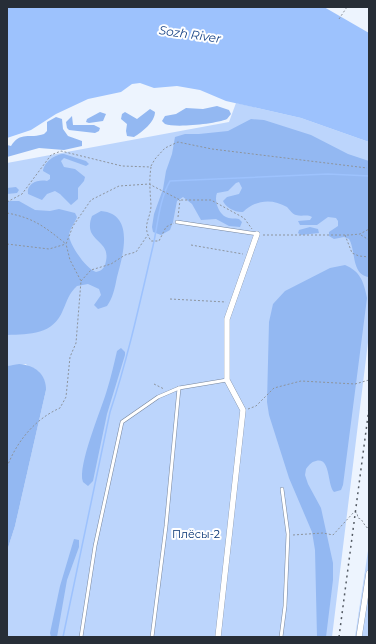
<svg xmlns="http://www.w3.org/2000/svg" width="376" height="644" font-family="Montserrat,sans-serif">
<rect width="100%" height="100%" fill="#edf4fe"/>
<!-- green -->
<g fill="#bcd5fc">
<polygon points="236,103 301,118 369,142 369,334 332,637 7,637 7,551 15,526 46,390 26,364 7,366 7,163 229,122"/>
<polygon points="369,544 369,637 355,637"/>
</g>
<!-- forest -->
<g fill="#93b8f2">
<path d="M217,106l12,4 2,4 -4,5c-11,5 -52,9 -62,5l-3,-3 3,-5 11,-2 10,-6 17,1z"/>
<path d="M150,109l5,3c0,10 -13,20 -21,25l-7,-1 -1,-5 1,-7 -6,-5 1,-5 3,-2 12,7z"/>
<polygon points="100,112 106,114 103,121 89,123 86,122 87,119"/>
<polygon points="72,116 73,125 94,125 100,128 99,131 95,133 69,130 67,128 66,122"/>
<path d="M56,117l6,2 1,10 5,7 14,5v5l-18,4 -25,-2 -32,9v-12l4,1c9,-15 19,-7 33,-12l3,-3v-9z"/>
<path d="M251,119l13,1 47,15 37,19 21,7v116c-18,-2 -13,-27 -20,-38l-5,-2 -10,2 -5,-3v-4l9,-6v-5l-2,-3 -8,-1 -11,8h-17l-2,-4 12,-1 2,-3c-5,-3 -10,0 -16,-2 -4,-1 -6,-5 -9,-8 -15,-9 -32,-7 -44,5 -7,1 -18,-5 -20,-11l4,-4 12,-3 3,-6 -3,-6 -3,1 -8,8 -11,2c-3,7 1,20 9,24 3,2 9,1 13,2l3,3 -2,5 -11,-1 -13,-7 -15,1 -9,-16 -9,-7 -6,4 -4,21 -3,8 -9,5 -8,-3 -1,-5 2,-13 9,-25 3,-18 6,-17 3,-17 10,-3h14l29,-3z"/>
<path d="M64,154l22,7 3,3 -3,2 -22,-8 -3,3 3,6 11,2 10,8 -1,4 -6,7v11l-7,6 -11,-11 -5,-3 -8,3 -5,6 -14,-6c-2,-11 11,-15 19,-13l3,-2v-4l-7,-4c1,-9 12,-17 21,-17z"/>
<polygon points="16,187 19,190 17,193 7,194 7,188"/>
<path d="M7,201h12l16,9 15,1 9,-2 16,4 2,4c-2,6 -7,11 -8,18 0,9 17,34 27,37 5,-1 7,-3 9,-7 6,-20 -7,-20 -14,-33 -2,-5 -1,-11 1,-16l9,-5c34,3 22,44 16,66 -2,10 -4,21 -10,29l-9,3 -4,-4 7,-10 -2,-6 -11,-5 -11,2c-8,7 -10,15 -14,24 -10,25 -33,24 -56,25z"/>
<polygon points="310,227 318,229 319,233 301,235 298,233 299,230"/>
<path d="M345,265c15,6 19,17 22,33l-24,187 -2,5 -7,2c-7,-7 -3,-35 -18,-31 -5,1 -7,4 -10,8l-1,6 3,9 13,24 12,55v17l-7,57h-9l-2,-87 -3,-18 -23,-54 -20,-63 -2,-13 2,-80 4,-18 12,-13 45,-23z"/>
<path d="M121,348l4,4v3l-18,59 -14,67 -5,5 -5,-4c-6,-16 19,-74 24,-92 4,-13 7,-26 10,-39z"/>
<path d="M19,364c16,1 27,10 27,26l-31,136 -8,25v-185z"/>
<polygon points="74,539 79,540 79,547 67,580 57,637 51,637 50,633 60,586"/>
</g>
<!-- water -->
<polygon fill="#9dc2fd" points="7,7 324,7 369,33 369,142 301,118 226,101 200,90 177,86 154,88 140,83 132,84 121,92 88,99 56,114 31,130 7,138"/>
<g fill="none" stroke-linecap="round" stroke-linejoin="round">
<!-- stream -->
<path stroke="#9dc2fd" stroke-width="1.5" d="M63,637l47,-225c18,-54 30,-110 43,-166 5,-22 6,-46 17,-65l158,-7 41,2"/>
<defs>
<g id="service">
<polyline points="177,222 257,234"/>
<polyline points="81,637 95,546 122,422 158,397 179,388 227,380"/>
<polyline points="152,637 166,526 179,388"/>
<polyline points="281,637 285,606 288,534 282,489"/>
</g>
<g id="minor">
<polyline points="218,637 243,410 227,380 227,319 257,234"/>
<polyline points="359,637 369,573"/>
</g>
</defs>
<!-- service casing -->
<use href="#service" stroke="#77869d" stroke-width="4"/>
<!-- minor casing -->
<use href="#minor" stroke="#77869d" stroke-width="6"/>
<!-- path -->
<g stroke="#8d949d" stroke-width="1" stroke-dasharray="2 2" stroke-linecap="butt">
<polyline points="339,19 347,7"/>
<polyline points="151,166 155,159 165,148 178,142 212,149 367,168"/>
<path d="M7,202l15,-8 29,-39 10,-4 61,15 29,1c-2,13 -1,24 0,38 0,14 -10,20 0,36h8l7,-14 8,-4"/>
<path d="M7,213c27,5 38,14 59,31"/>
<polyline points="178,217 180,200"/>
<polyline points="263,235 350,235 360,234 369,229"/>
<polyline points="345,235 352,253 359,256 369,257"/>
<polyline points="361,235 369,240"/>
<polyline points="7,244 49,249 66,244"/>
<polyline points="191,245 243,254"/>
<polyline points="81,281 91,270 111,264 125,255 136,252 147,236"/>
<polyline points="170,299 226,302"/>
<polyline points="154,384 164,389"/>
<polyline points="248,409 256,406 274,388 301,381 355,384 369,380"/>
<path d="M7,467c10,-26 28,-48 53,-59l6,-11 4,-40 6,-14 5,-62 -11,-21 -4,-16 7,-18 18,-26 28,-14 30,-2 31,16h31l33,18 8,11"/>
<polyline points="293,535 323,533 333,535 354,512 357,513 358,518 361,519 366,527 369,528"/>
</g>
<!-- service -->
<use href="#service" stroke="#fff" stroke-width="3"/>
<!-- minor -->
<use href="#minor" stroke="#fff" stroke-width="5.5"/>
<!-- rail -->
<polyline stroke="#545b64" stroke-width="1.5" stroke-dasharray="2 4" stroke-linecap="butt" points="339,637 369,408"/>
</g>
<g text-anchor="middle" dominant-baseline="central" stroke-width="4" stroke-linejoin="round" paint-order="stroke">
<!-- park labels -->
<g font-size="11" fill="#043273" stroke="#fff">
<text x="196" y="534">Плёсы-2</text>
</g>
<!-- water labels -->
<g font-size="12" font-style="italic" fill="#164285" stroke="#fff">
<text transform="translate(190 34) rotate(8)">Sozh River</text>
</g>
</g>
<!-- border -->
<rect width="376" height="644" fill="none" stroke="#272e37" stroke-width="16"/>
</svg>
